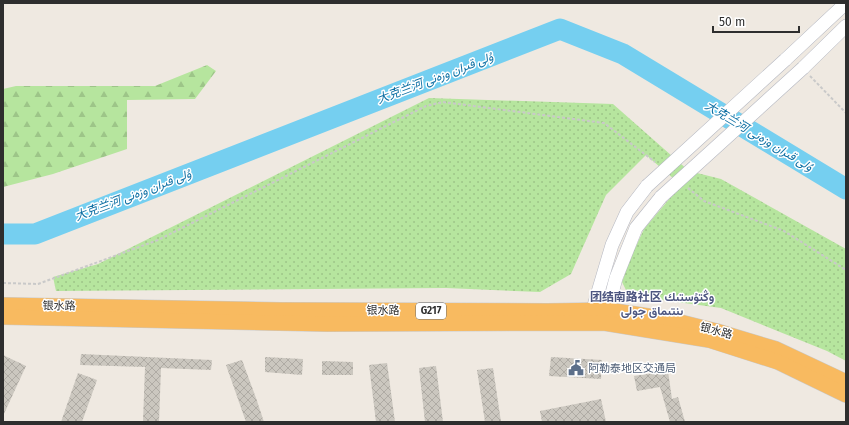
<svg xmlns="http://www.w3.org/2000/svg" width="849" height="425" font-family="'Fira Sans',Vazirmatn,'Noto Sans SC',sans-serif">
<defs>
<pattern id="forest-firs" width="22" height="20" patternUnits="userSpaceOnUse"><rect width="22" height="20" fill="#b6e59e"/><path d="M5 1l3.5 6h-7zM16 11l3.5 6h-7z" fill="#9dc588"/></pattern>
<pattern id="park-dots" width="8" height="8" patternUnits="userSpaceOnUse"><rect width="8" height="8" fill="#b6e59e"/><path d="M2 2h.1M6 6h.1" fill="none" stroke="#9dc588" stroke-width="1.8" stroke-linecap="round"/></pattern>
<pattern id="building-cross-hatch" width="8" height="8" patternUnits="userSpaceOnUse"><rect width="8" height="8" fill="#cbc7bf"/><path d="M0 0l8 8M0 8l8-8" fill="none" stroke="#afaba4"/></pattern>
</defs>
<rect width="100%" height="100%" fill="#efe9e1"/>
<!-- forest -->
<polygon fill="url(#forest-firs)" points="207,65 216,71 195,99 127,100 127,149 53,174 3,187 3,89 16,86 155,86"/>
<!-- park -->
<polygon fill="url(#park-dots)" points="429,98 613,104 689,171 721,179 846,249 846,361 827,351 721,308 655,299 627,292 622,282 630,259 644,229 681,185 646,155 606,195 571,274 540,292 446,288 56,291 53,277 98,264"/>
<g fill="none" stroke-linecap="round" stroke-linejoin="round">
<!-- river -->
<polyline stroke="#75cff0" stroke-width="21" points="3,234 35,234 560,29 623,54 846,189"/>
</g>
<!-- building -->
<g fill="url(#building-cross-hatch)">
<polygon points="81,354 212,360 211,370 161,368 159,422 143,422 145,367 80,365"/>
<polygon points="3,355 26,366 3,416"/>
<polygon points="265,357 303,359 302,375 265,372"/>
<polygon points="551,357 602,360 601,379 549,376"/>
<polygon points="242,360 256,398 264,422 246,422 226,365"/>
<polygon points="322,361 353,362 353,375 322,375"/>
<polygon points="387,363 395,422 376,422 369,365"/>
<polygon points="436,366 443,422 425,422 419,368"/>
<polygon points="493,368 501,422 485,422 477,370"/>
<polygon points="668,371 672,399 678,397 685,422 670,422 660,387 637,391 634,376"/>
<polygon points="78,373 97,380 82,422 61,422"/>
<polygon points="601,399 606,422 542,422 540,411"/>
</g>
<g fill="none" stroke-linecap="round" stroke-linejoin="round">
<defs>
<g id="secondary">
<polyline points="785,60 846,3"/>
<polyline points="803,68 846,26"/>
<polyline points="590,319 612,245 627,212 647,186"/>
<polyline points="605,320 616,278 636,228 661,197"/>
</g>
<g id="trunk">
<polyline points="3,305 281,310 547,311 608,310 668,319 716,331 776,349 846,382"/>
<polyline points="3,317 327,324 604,323 709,340 778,362 846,395"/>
</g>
</defs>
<!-- secondary casing -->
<use href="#secondary" stroke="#b4b7c1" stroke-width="14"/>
<!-- trunk casing -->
<use href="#trunk" stroke="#c9c9c9" stroke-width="16"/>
<!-- path -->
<g stroke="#c9c9c9" stroke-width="2" stroke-dasharray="3 2" stroke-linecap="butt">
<polyline points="810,76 846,113"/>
<polyline points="688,188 704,201 784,231 846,270"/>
<polyline points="3,283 38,284 158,240 426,106 443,102 604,123 655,162"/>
</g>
<!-- secondary -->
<use href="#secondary" stroke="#fff" stroke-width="13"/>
<!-- trunk -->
<use href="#trunk" stroke="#f8ba60" stroke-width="15"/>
<defs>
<g id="secondary-bridge">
<polyline points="647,186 785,60"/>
<polyline points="661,197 803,68"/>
</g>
</defs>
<!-- secondary-bridge casing -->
<use href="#secondary-bridge" stroke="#b4b7c1" stroke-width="14" stroke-linecap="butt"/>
<!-- secondary-bridge -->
<use href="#secondary-bridge" stroke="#fff" stroke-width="13"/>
</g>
<!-- icons -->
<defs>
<symbol id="civic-bare" viewBox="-9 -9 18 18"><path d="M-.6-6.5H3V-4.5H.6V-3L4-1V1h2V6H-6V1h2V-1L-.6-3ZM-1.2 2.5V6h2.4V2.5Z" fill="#5c6f8a" stroke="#fff" stroke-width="2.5" paint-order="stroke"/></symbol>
</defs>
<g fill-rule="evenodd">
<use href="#civic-bare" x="565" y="357" width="22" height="22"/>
</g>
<g text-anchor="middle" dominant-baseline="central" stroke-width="3" stroke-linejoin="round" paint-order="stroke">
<!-- shield labels -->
<rect fill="#fff" stroke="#6d6d6d" stroke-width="1" x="416" y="303" width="30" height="16" rx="3"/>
<g font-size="10" font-weight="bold" fill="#2e2e2e">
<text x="431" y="311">G217</text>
</g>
<!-- street labels -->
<g font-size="11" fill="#2e2e2e" stroke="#fff">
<text transform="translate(59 306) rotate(1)">银水路</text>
<text x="383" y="310">银水路</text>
<text transform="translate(716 331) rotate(15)">银水路</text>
</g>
<!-- service labels -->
<g font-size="11" fill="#4e5e75" stroke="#fff" text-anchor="start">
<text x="588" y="368">阿勒泰地区交通局</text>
</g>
<!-- water labels -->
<g font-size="12" font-style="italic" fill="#0d6fa3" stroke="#fff">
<text transform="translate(435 78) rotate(-21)">大克兰河 ۇلى قىران وزەنى</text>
<text transform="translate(759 136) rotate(31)">大克兰河 ۇلى قىران وزەنى</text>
<text transform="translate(133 195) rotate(-21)">大克兰河 ۇلى قىران وزەنى</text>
</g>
<!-- neighbourhood labels -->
<g font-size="12" font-weight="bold" fill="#4d5680" stroke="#fff">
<text x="652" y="297">团结南路社区 وڭتۇستىك<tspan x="652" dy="14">ىنتىماق جولى</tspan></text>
</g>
</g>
<!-- border -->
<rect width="849" height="425" fill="none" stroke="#2e2e2e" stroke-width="8"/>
<!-- scale -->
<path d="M713 26v6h86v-6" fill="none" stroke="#2e2e2e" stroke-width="2"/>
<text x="719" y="26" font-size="12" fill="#2e2e2e" stroke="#ffffff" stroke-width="3" paint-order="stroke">50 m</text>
</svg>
